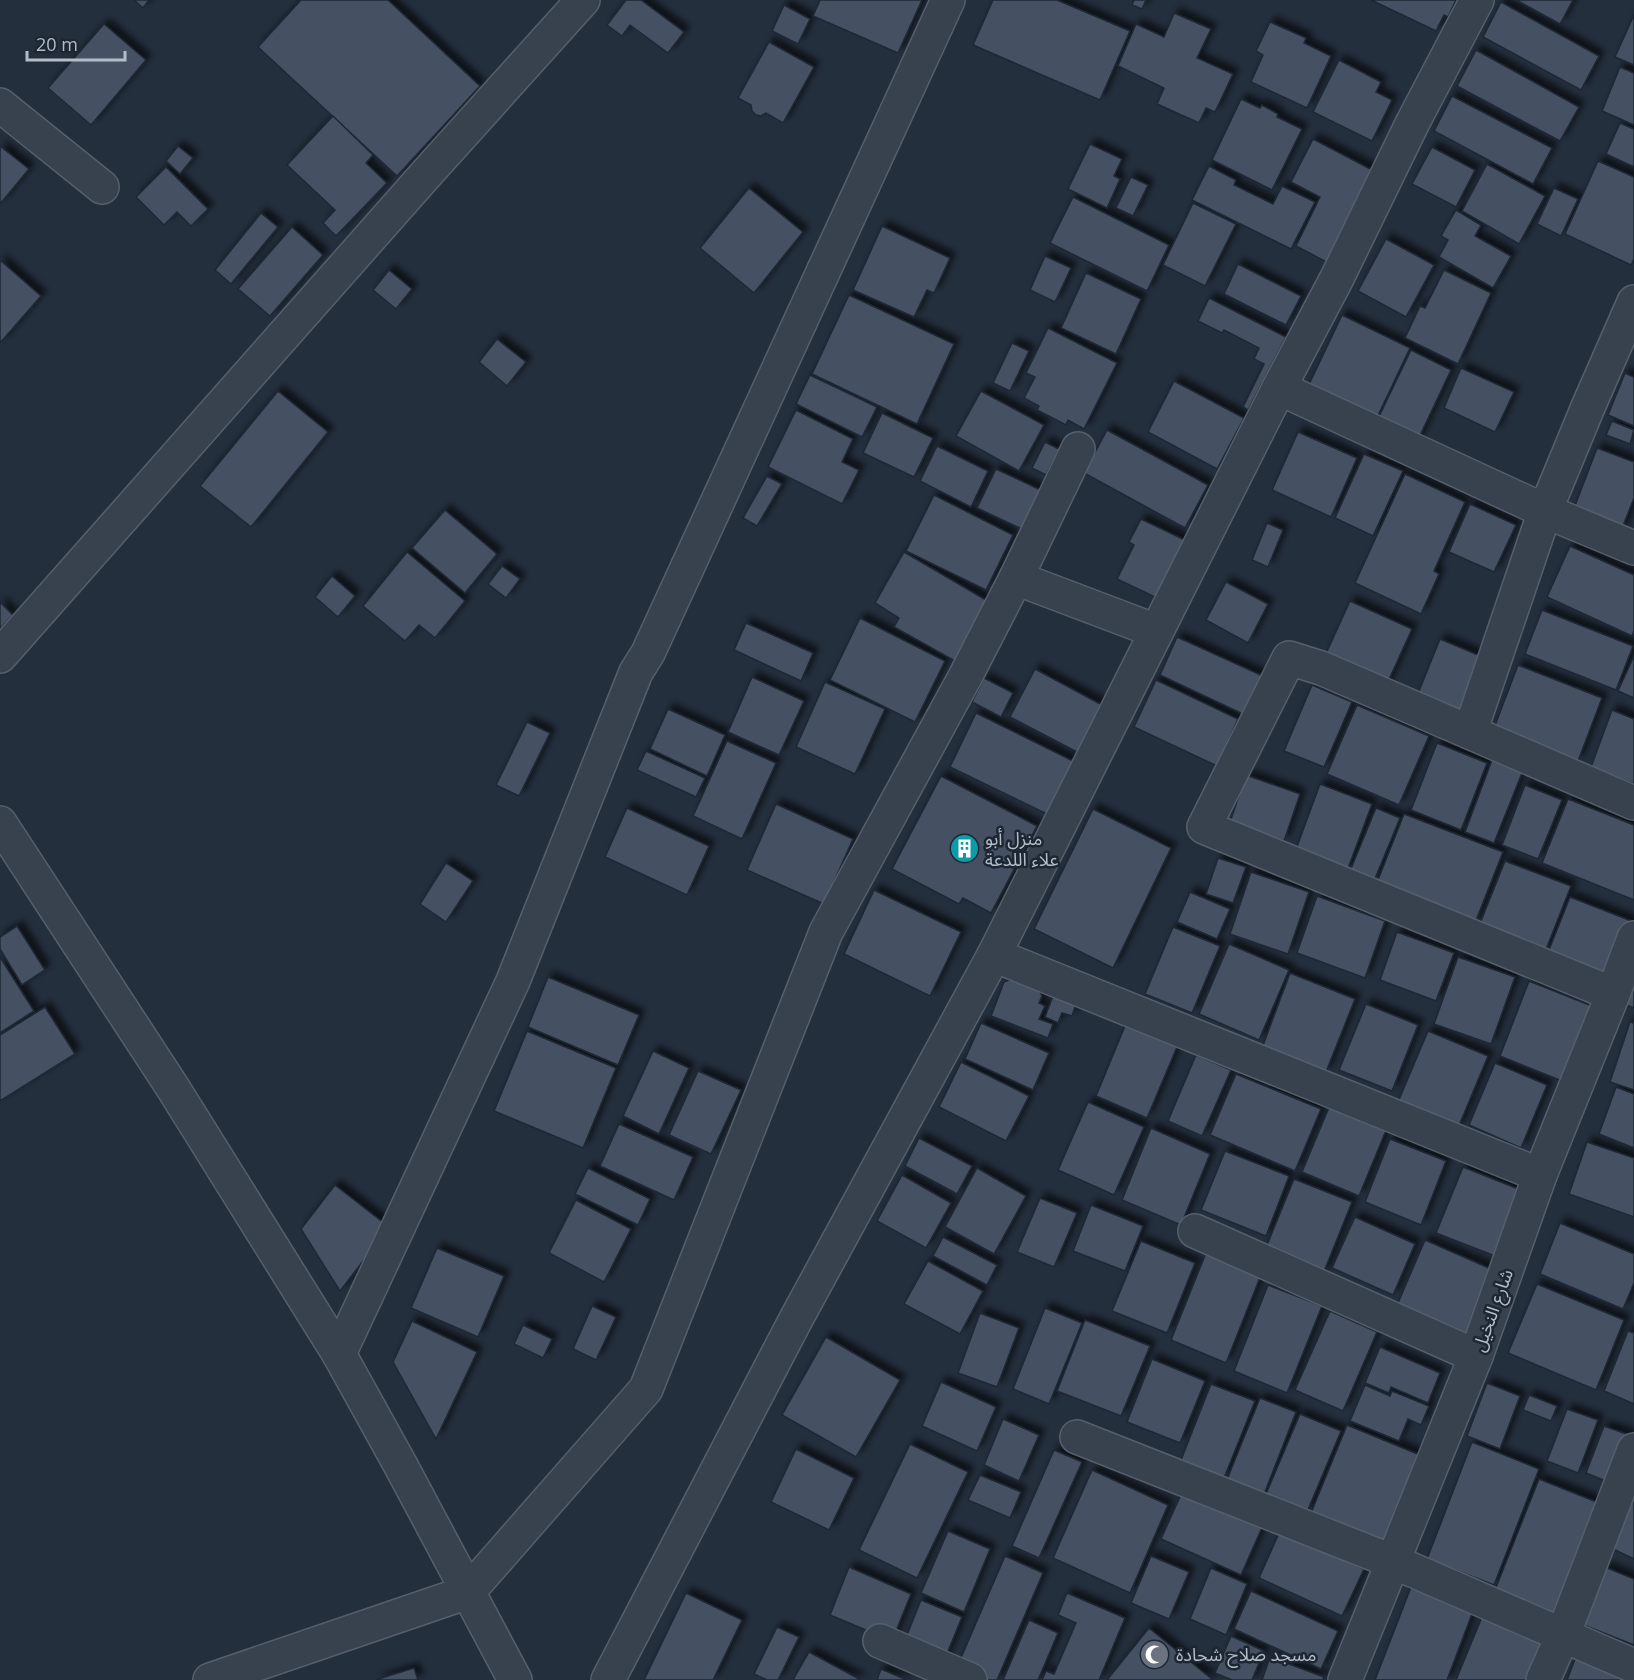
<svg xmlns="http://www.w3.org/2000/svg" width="1634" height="1680" font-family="'Open Sans','Noto Sans Arabic',sans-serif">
<defs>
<filter id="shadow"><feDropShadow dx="5.5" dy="-5.5" stdDeviation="3" flood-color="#0009"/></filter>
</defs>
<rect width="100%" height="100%" fill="#242f3e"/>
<!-- building -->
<g fill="#455162" stroke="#1f2835" stroke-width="1.5" filter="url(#shadow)">
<polygon points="134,0 149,0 143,8"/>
<polygon points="301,0 388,0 480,86 397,176 258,47"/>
<polygon points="626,0 641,0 684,32 668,53 630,25 622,36 607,25"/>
<polygon points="820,0 922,0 898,53 813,16"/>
<polygon points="993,0 1057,0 1130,31 1100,100 973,45"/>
<polygon points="1134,0 1146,0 1142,9 1132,5"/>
<polygon points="1371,0 1456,0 1448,17 1444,15 1436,31"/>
<polygon points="1516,0 1573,0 1560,24"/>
<polygon points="1501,2 1599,56 1581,90 1483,37"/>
<polygon points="784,5 810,19 798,44 772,31"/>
<polygon points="1174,13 1211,29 1197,58 1233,74 1215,112 1206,108 1199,123 1157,104 1164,88 1118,66 1136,24 1164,37"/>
<polygon points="1634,15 1634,65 1615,57"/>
<polygon points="1270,22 1306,38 1304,43 1331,56 1307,108 1251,82 1263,55 1256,51"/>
<polygon points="104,24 146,60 91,125 48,88"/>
<polygon points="769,42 814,67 783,123 766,113 761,116 756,115 752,111 751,105 738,98"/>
<polygon points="1476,50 1579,107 1560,141 1457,86"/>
<polygon points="1339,60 1381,82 1376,92 1392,100 1372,141 1313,112"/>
<polygon points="1620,67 1634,73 1634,125 1602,111"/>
<polygon points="1452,96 1552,148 1533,184 1434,131"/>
<polygon points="1241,99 1260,108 1262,105 1278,114 1277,117 1302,129 1272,190 1212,160"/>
<polygon points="333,116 373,155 366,163 387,183 336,236 323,223 335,210 287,165"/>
<polygon points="1620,123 1634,129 1634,167 1606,154"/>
<polygon points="1313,139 1378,173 1332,265 1296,246 1320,197 1291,182"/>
<polygon points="1090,144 1122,159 1114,176 1120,179 1107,208 1068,189"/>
<polygon points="0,146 29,169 0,204"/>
<polygon points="178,146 193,158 180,174 166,161"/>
<polygon points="1432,147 1475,170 1456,207 1412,184"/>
<polygon points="1598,161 1634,177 1634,259 1631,265 1565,234"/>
<polygon points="1487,164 1545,196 1519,244 1462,211"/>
<polygon points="1209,166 1236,180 1234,185 1273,204 1282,186 1315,202 1291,249 1192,200"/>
<polygon points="166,167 208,209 191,226 177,212 164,225 136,197"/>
<polygon points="1131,177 1148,185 1133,216 1116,208"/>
<polygon points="749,188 803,232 754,293 700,248"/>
<polygon points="1554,188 1578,199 1561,236 1537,224"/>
<polygon points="1073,197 1169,245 1147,291 1050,243"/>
<polygon points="1193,203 1236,224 1205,286 1163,265"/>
<polygon points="1456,210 1481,225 1475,236 1511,256 1493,288 1439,257 1448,240 1441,236"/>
<polygon points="261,213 278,227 231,284 215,270"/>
<polygon points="882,226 950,258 934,293 927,290 914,317 853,290"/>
<polygon points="292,227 323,255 270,316 238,289"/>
<polygon points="1386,239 1434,265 1406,317 1358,291"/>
<polygon points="1045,256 1071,268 1055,302 1030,290"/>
<polygon points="0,260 41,296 0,343"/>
<polygon points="1238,264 1301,296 1286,325 1224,294"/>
<polygon points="389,270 412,289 396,309 373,290"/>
<polygon points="1444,270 1491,293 1458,364 1405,338 1420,306 1425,308"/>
<polygon points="1086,273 1141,299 1116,354 1061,328"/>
<polygon points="849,295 954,344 917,424 812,374"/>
<polygon points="1209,298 1286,337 1248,410 1243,407 1264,364 1254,359 1259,348 1224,330 1222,333 1198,321"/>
<polygon points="1342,315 1410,348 1373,426 1305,393"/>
<polygon points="1048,328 1117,363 1084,429 1068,420 1066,425 1037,410 1039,406 1024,398 1035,377 1026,373"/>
<polygon points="497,339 526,362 507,386 479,362"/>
<polygon points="1012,343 1029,351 1010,391 993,383"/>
<polygon points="1411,350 1451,370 1415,446 1374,427"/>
<polygon points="1461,368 1514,392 1495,432 1444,408"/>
<polygon points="1625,373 1634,377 1634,426 1608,415"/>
<polygon points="810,375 877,407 862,437 796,404"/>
<polygon points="1174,381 1244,418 1217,469 1148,432"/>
<polygon points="278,391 328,432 251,527 200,486"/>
<polygon points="981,391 1044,425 1019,471 956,436"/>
<polygon points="796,410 853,439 842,462 859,470 842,504 768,467"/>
<polygon points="882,413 933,438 914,477 863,453"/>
<polygon points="1612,421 1634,430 1630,444 1606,435"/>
<polygon points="1107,430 1208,485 1185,528 1084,473"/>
<polygon points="1298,432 1357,458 1331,517 1272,490"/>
<polygon points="1045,442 1059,449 1046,475 1032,468"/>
<polygon points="937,446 988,471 971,507 920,481"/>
<polygon points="1597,448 1634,462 1634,498 1621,531 1573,511"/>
<polygon points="1364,454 1403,471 1373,536 1335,518"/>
<polygon points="996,469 1043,491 1024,530 977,508"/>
<polygon points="1405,474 1465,502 1434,571 1439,574 1421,614 1355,583"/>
<polygon points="767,476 782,484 757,526 743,518"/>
<polygon points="934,495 1013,535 986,590 906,551"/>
<polygon points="1470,504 1516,525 1494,572 1449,552"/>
<polygon points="445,510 497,554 465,593 412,548"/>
<polygon points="1141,519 1187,541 1159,599 1117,579 1134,545 1129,542"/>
<polygon points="1267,523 1283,530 1268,567 1252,560"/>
<polygon points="1570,546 1634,575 1634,631 1632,636 1547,597"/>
<polygon points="407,552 465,601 435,638 419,625 405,641 363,606"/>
<polygon points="904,552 998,607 964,666 894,627 899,618 875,603"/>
<polygon points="502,566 520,579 506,598 488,584"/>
<polygon points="332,576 355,596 338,617 315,597"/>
<polygon points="1226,582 1268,604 1248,643 1206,620"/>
<polygon points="1350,601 1412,629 1386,686 1324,658"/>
<polygon points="0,602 13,615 0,629"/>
<polygon points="1542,610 1633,646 1616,690 1525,654"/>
<polygon points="860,618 945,661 915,722 830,680"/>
<polygon points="746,623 813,653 801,681 734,650"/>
<polygon points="1177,637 1263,676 1245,715 1160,675"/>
<polygon points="1440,639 1490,660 1467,717 1417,696"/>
<polygon points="1634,656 1634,698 1618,691"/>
<polygon points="1518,665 1602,698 1578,761 1494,728"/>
<polygon points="1035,669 1104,706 1079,753 1010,717"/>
<polygon points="752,677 804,701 779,755 728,732"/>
<polygon points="984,678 1013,693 1001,717 972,702"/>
<polygon points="1156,680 1238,719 1217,766 1134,727"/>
<polygon points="825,682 885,709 855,774 796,747"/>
<polygon points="1312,685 1352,702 1324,767 1284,751"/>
<polygon points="1357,705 1429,736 1399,805 1327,774"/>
<polygon points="668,709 725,735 707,776 650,749"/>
<polygon points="1612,710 1634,719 1634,784 1591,767"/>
<polygon points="976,713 1073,761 1047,814 950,767"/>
<polygon points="527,722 550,733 519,796 496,785"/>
<polygon points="727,741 776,763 742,839 693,816"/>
<polygon points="1437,743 1487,763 1461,830 1411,810"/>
<polygon points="646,751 705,778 696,797 637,770"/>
<polygon points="1492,760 1522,773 1494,843 1465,832"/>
<polygon points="1246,775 1300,794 1284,841 1230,822"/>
<polygon points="941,776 1037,826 991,913 963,898 959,904 892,869"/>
<polygon points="1320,784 1372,804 1347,871 1295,852"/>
<polygon points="1525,785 1562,800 1538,859 1502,845"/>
<polygon points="1568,799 1634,825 1634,900 1542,863"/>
<polygon points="776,804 853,839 824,904 747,870"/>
<polygon points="627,808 709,846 687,895 605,857"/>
<polygon points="1376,808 1400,818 1374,881 1350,871"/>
<polygon points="1093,809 1171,848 1113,968 1034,929"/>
<polygon points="1404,814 1503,852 1475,923 1376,885"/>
<polygon points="1218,858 1246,867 1233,903 1206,894"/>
<polygon points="1505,861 1571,886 1545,952 1479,926"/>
<polygon points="446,863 473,881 446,922 420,904"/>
<polygon points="1251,872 1309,892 1288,954 1230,934"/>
<polygon points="874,890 961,932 930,996 844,954"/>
<polygon points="1190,892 1230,909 1217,939 1177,922"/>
<polygon points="1317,896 1385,921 1365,978 1297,953"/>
<polygon points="1570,897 1634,922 1611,980 1547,955"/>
<polygon points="17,926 45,970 22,985 0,949 0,937"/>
<polygon points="1173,927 1220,946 1192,1013 1145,994"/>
<polygon points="1397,932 1454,953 1436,1001 1380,980"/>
<polygon points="1229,944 1289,970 1259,1040 1199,1014"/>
<polygon points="0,957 34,1011 0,1033"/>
<polygon points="1458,957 1515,977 1491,1044 1434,1024"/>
<polygon points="1290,973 1355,999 1326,1072 1262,1048"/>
<polygon points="1019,976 1035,983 1042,996 1039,1003 1045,1006 1039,1019 1053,1024 1048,1038 991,1016 1004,982"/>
<polygon points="548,977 639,1015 618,1065 528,1027"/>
<polygon points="1529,981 1592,1006 1562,1081 1500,1056"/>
<polygon points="1634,985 1634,1008 1626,1005"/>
<polygon points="1056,988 1076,1004 1072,1016 1062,1013 1058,1023 1045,1017"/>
<polygon points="1366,1004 1418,1025 1392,1091 1339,1070"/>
<polygon points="45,1007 75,1054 0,1101 0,1035"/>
<polygon points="1630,1022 1634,1023 1634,1090 1610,1082"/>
<polygon points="981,1023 1049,1053 1033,1090 965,1059"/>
<polygon points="1125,1026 1177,1047 1147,1118 1096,1096"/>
<polygon points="527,1031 616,1068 583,1148 494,1111"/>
<polygon points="1428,1031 1488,1056 1458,1128 1398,1102"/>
<polygon points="653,1051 689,1068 659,1134 623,1116"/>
<polygon points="1196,1055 1231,1070 1202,1136 1168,1121"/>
<polygon points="961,1062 1029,1096 1006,1141 939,1107"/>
<polygon points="1495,1063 1547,1085 1521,1148 1469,1125"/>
<polygon points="698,1071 741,1090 711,1154 669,1135"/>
<polygon points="1236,1074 1321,1109 1295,1171 1210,1135"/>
<polygon points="1616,1087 1634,1094 1634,1148 1599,1134"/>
<polygon points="1088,1102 1144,1127 1114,1195 1058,1170"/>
<polygon points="1330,1105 1387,1128 1359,1196 1302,1172"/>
<polygon points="619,1124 693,1157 674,1200 600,1166"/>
<polygon points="1151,1128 1210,1154 1181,1225 1122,1200"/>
<polygon points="919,1138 972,1166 957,1194 905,1166"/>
<polygon points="1390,1139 1446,1161 1421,1225 1365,1202"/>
<polygon points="1587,1142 1634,1158 1634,1217 1569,1194"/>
<polygon points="1225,1151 1289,1176 1266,1236 1201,1210"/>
<polygon points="1463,1167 1521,1190 1495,1256 1436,1233"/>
<polygon points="588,1168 650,1199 638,1225 575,1194"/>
<polygon points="977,1168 1026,1196 994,1254 945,1227"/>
<polygon points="902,1175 951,1203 926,1248 877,1221"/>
<polygon points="1294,1179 1352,1202 1323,1274 1265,1250"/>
<polygon points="335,1185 389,1227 340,1291 301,1229"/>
<polygon points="1040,1198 1077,1213 1054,1267 1017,1252"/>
<polygon points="576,1200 631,1229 604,1282 549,1253"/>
<polygon points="1091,1205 1143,1226 1125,1271 1073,1251"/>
<polygon points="1355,1217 1415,1244 1393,1295 1332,1268"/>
<polygon points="1560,1223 1634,1254 1634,1283 1623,1309 1540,1274"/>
<polygon points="943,1237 997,1265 987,1285 933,1256"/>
<polygon points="1425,1240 1498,1272 1471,1335 1398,1303"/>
<polygon points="1141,1241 1195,1263 1167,1333 1112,1311"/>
<polygon points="437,1248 504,1276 478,1337 411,1308"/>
<polygon points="1206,1253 1261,1275 1226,1363 1171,1340"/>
<polygon points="928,1261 983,1291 960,1334 904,1304"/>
<polygon points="1537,1284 1624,1320 1596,1390 1508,1353"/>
<polygon points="1268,1285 1322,1306 1287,1393 1234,1371"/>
<polygon points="592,1306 616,1317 596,1360 573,1349"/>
<polygon points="1045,1308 1082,1323 1049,1404 1013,1389"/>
<polygon points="1330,1311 1377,1332 1343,1411 1295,1390"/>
<polygon points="980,1313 1019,1328 997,1387 958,1373"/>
<polygon points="1085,1320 1150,1346 1121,1416 1057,1391"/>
<polygon points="412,1321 477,1352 436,1439 393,1362"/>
<polygon points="523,1325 552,1339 543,1358 514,1344"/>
<polygon points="1628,1331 1634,1333 1634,1404 1604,1391"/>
<polygon points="826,1337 900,1380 856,1457 782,1415"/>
<polygon points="1380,1347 1440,1373 1428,1403 1391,1387 1389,1393 1365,1383"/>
<polygon points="1152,1359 1205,1381 1180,1443 1127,1422"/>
<polygon points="941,1382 996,1407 977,1451 922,1426"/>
<polygon points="1487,1383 1520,1396 1500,1449 1467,1436"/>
<polygon points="1211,1384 1255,1401 1224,1478 1181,1460"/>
<polygon points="1365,1385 1390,1396 1392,1391 1429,1406 1421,1425 1408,1419 1399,1441 1350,1421"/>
<polygon points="1529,1395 1557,1406 1551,1421 1523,1410"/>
<polygon points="1260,1398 1296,1412 1263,1497 1226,1482"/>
<polygon points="1567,1409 1598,1420 1578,1473 1547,1461"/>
<polygon points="1300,1414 1341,1431 1307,1512 1266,1494"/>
<polygon points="1003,1419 1039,1435 1019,1481 984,1465"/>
<polygon points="1347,1425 1420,1455 1384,1544 1311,1513"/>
<polygon points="1604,1426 1632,1436 1613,1484 1586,1473"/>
<polygon points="1472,1442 1539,1469 1494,1585 1427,1559"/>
<polygon points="910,1444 968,1472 917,1578 859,1550"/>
<polygon points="796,1449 854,1478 829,1530 771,1502"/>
<polygon points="1054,1450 1082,1462 1039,1558 1012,1546"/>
<polygon points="1092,1470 1168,1505 1130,1593 1053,1558"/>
<polygon points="980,1475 1021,1492 1010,1518 968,1500"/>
<polygon points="1539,1479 1604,1505 1559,1617 1495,1590"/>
<polygon points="1184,1488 1264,1523 1241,1575 1161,1539"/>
<polygon points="1634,1499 1634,1559 1611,1548"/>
<polygon points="948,1531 990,1549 964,1612 921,1593"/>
<polygon points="1280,1531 1364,1569 1342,1616 1259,1578"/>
<polygon points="1005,1556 1043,1573 997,1680 987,1680 957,1667"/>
<polygon points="1151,1556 1189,1572 1169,1619 1131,1603"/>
<polygon points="849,1567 911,1594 892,1641 830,1615"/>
<polygon points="1605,1567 1634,1579 1634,1645 1581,1624"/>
<polygon points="1211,1568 1247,1584 1226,1635 1190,1619"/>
<polygon points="1413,1582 1475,1606 1447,1680 1375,1680"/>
<polygon points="1251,1591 1338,1631 1321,1669 1234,1629"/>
<polygon points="686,1593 742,1620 713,1680 644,1680"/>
<polygon points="1067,1593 1125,1618 1099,1680 1042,1680 1046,1671 1054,1674 1076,1623 1058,1615"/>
<polygon points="921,1600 962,1617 944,1661 903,1645"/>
<polygon points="1484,1612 1546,1638 1529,1680 1456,1680"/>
<polygon points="1029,1620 1058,1633 1038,1680 1003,1680"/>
<polygon points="777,1627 799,1637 778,1680 767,1680 754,1674"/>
<polygon points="1149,1628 1213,1680 1107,1680"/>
<polygon points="1231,1636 1264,1651 1252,1680 1232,1680 1215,1673"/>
<polygon points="809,1652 861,1680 793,1680"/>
<polygon points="1577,1654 1634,1680 1567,1680"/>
<polygon points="1270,1657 1324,1677 1323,1680 1262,1680"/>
<polygon points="414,1668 418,1680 375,1680"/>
<polygon points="881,1669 907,1680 877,1680"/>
</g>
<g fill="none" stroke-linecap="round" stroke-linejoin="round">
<defs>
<g id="minor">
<polyline points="0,105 102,187"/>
<polyline points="1279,388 1545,511 1634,548"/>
<polyline points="1016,578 1156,631"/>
<polyline points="0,656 428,172 583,0"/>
<polyline points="1470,732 1545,511 1588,407 1634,302"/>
<polyline points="0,823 173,1088 339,1354 401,1466 515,1680"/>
<polyline points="994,955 1540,1175"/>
<polyline points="1613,994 1204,827 1289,658 1321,668 1634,803"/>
<polyline points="1195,1231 1476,1356"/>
<polyline points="339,1354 513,981 636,672 648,653 948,0"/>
<polyline points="1077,1437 1394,1562 1634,1666"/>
<polyline points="880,1641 970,1680"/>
<polyline points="210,1680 468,1592 646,1389 826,932 965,677 1016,578 1078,449"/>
<polyline points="608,1680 795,1321 994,955 1279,388 1337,278 1413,122 1477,0"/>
<polyline points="1345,1680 1476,1356 1540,1175 1613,994 1634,938"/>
<polyline points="1543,1680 1563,1635 1634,1450"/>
</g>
</defs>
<!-- minor casing -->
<use href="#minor" stroke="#565f6c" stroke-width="36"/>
<!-- minor -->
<use href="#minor" stroke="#38414e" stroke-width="33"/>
</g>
<!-- icons -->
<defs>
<symbol id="building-disc" viewBox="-11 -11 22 22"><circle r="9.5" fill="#0f9aa8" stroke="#1d2633"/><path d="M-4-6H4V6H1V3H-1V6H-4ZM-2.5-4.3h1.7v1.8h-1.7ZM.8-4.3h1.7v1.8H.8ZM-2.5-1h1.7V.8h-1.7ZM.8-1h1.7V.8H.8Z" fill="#fff"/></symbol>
<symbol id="mosque-disc" viewBox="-11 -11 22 22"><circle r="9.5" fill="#6b7280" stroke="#1d2633"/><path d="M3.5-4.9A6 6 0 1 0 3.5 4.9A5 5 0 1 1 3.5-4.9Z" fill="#fff"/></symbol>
</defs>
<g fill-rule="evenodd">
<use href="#building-disc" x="948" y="832" width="33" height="33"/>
<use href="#mosque-disc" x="1138" y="1638" width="33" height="33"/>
</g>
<g text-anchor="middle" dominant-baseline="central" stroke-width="5" stroke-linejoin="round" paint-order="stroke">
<!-- poi labels -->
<g font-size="18" fill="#b4bcc9" stroke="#1d2633" text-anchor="start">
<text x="985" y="838">منزل أبو<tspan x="985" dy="21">علاء اللدعة</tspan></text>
<text x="1176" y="1654">مسجد صلاح شحادة</text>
</g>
<!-- street labels -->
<g font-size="18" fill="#b4bcc9" stroke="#1d2633">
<text transform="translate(1492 1310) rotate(-70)">شارع النخيل</text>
</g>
</g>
<!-- scale -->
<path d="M27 51v9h98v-9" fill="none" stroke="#b4bcc9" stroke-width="3"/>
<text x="36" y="51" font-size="18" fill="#b4bcc9" stroke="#1d2633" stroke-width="4.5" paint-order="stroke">20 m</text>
</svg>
